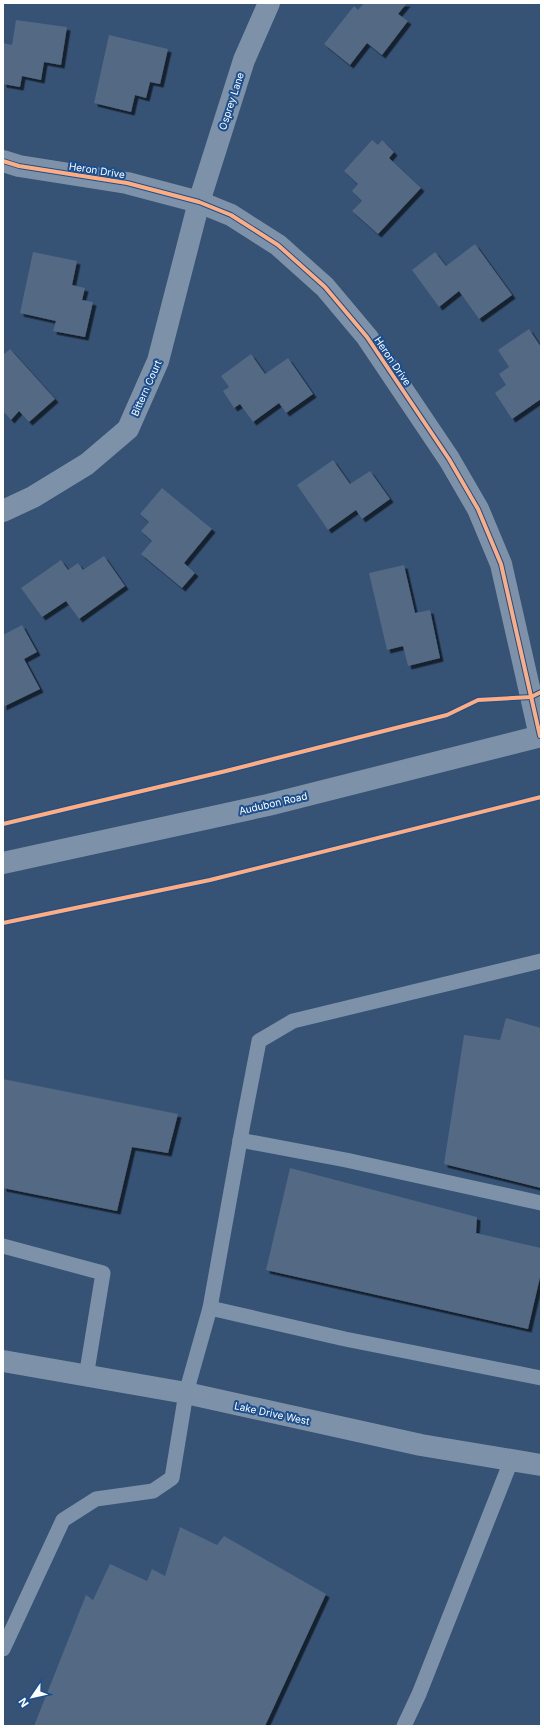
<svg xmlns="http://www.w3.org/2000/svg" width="544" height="1729" font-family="Inter,sans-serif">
<defs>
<filter id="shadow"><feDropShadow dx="3.5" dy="3.5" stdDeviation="0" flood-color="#0009"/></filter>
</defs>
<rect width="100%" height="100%" fill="#365274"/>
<!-- building -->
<g fill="#526984" filter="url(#shadow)">
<polygon points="364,3 407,3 398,14 408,21 382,55 367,43 350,65 324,44 354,6 358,10"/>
<polygon points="16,20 67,27 61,65 44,62 41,80 22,76 20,87 3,84 3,43 12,45"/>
<polygon points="109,35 168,49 160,84 150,82 146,98 135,95 131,112 94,103"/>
<polygon points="372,140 378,145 382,140 394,152 389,158 421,188 378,234 352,211 362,201 352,191 358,184 344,171"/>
<polygon points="475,244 512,295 479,319 459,291 439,307 412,270 435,252 446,266"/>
<polygon points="33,252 77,261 72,285 85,288 82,300 93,302 85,337 53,331 56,321 20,313"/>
<polygon points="529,329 541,347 541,399 512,419 495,393 506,385 499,374 509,367 498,350"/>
<polygon points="10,349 55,399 29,422 19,411 11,420 3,411 3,355"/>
<polygon points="251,354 265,374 288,358 313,394 286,413 279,403 253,422 240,404 234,408 223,391 229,387 221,376"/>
<polygon points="333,460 350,484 370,471 390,499 362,519 356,510 328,530 297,485"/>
<polygon points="162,488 212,529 184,563 195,573 182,588 141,554 152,541 141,531 149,522 140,514"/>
<polygon points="104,556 125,586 79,619 66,601 42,617 21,588 61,560 68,570 78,563 83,570"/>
<polygon points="404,565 415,613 430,610 440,658 408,666 403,646 387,650 369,573"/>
<polygon points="22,625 37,652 24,659 40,689 3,707 3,635"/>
<polygon points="506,1018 541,1028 541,1188 444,1164 464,1035 500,1040"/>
<polygon points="3,1079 178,1114 168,1153 132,1147 117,1211 3,1188"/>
<polygon points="290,1168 477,1217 476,1233 541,1248 541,1273 528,1329 266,1270"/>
<polygon points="180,1527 217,1545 224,1536 326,1594 265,1726 34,1726 86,1595 93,1600 110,1564 147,1581 152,1569 165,1576"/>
</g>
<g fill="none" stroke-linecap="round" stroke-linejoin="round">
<!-- service -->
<g stroke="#7d92a8" stroke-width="15">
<polyline points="240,1140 346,1160 541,1203"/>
<polyline points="3,1246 103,1273 86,1377"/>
<polyline points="210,1308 243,1124 259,1041 293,1021 541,961"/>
<polyline points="3,1649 63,1520 96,1499 153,1491 172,1478 186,1393 210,1308 345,1339 541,1378"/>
<polyline points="404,1726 419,1694 511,1461"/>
</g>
<!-- minor -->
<g stroke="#7d92a8" stroke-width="22">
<polyline points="3,161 19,166 127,183 199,202 231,215 278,245 325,287 367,337 449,459 478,509 501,564 540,736"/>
<polyline points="3,511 33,497 87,464 128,429 158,361 199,202 244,60 269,3"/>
<polyline points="3,1361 186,1393 421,1445 541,1465"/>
</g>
<!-- tertiary -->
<polyline stroke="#7d92a8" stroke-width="22" points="3,863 268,805 541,736"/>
<defs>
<g id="cycleway">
<polyline points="3,161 19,166 127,183 199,202 231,215 278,245 325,287 367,337 449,459 478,509 501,564 540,736"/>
<polyline points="3,824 226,771 447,715 478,700 531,697 541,692"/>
<polyline points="3,923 210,880 541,797"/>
</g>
</defs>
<!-- cycleway casing -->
<use href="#cycleway" stroke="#1b4f8f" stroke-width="6"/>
<!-- cycleway -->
<use href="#cycleway" stroke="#ffac80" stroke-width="4"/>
</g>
<g text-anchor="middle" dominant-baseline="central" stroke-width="4" stroke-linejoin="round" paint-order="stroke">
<!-- street labels -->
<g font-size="10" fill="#fff" stroke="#1b4f8f">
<text transform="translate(231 101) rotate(-72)">Osprey Lane</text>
<text transform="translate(97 170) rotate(9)">Heron Drive</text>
<text transform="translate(393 361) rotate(56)">Heron Drive</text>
<text transform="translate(146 388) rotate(-66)">Bittern Court</text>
<text transform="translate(273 803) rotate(-13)">Audubon Road</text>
<text transform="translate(272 1413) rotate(12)">Lake Drive West</text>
</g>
</g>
<!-- border -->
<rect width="544" height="1729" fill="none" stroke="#ffffff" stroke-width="8"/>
<!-- north arrow -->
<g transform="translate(32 1697) rotate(236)" stroke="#1b4f8f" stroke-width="3" paint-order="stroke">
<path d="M0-3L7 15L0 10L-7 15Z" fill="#ffffff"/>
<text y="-6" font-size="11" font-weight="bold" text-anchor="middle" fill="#ffffff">N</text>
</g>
</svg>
